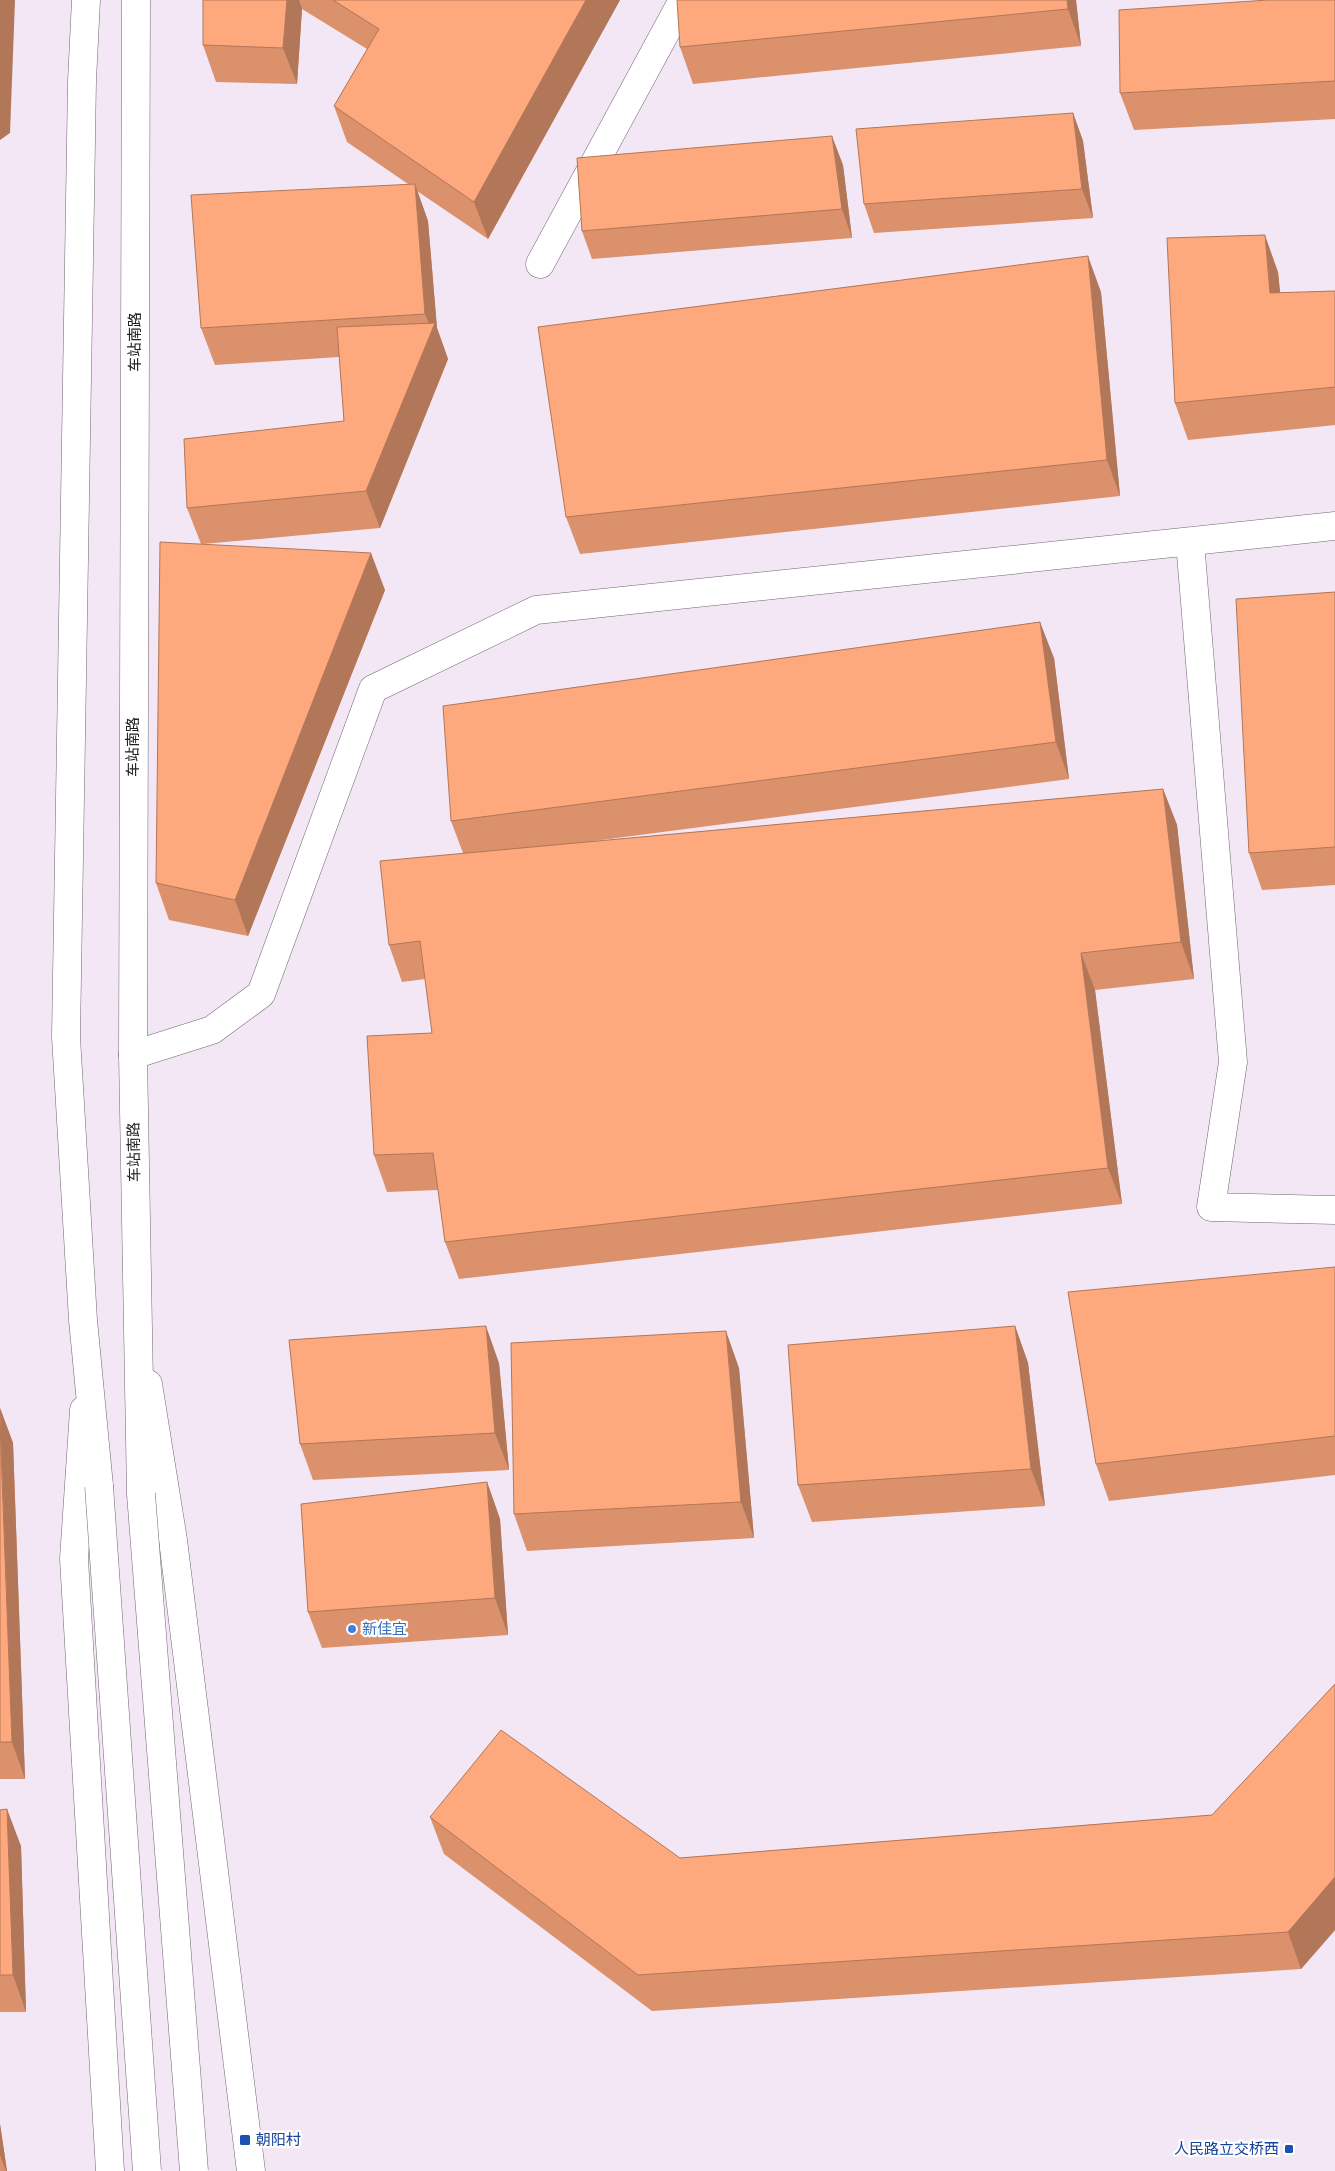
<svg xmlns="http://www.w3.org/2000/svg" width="1335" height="2171" font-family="Raleway,'Noto Sans SC',sans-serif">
<rect width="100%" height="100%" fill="#f3e7f5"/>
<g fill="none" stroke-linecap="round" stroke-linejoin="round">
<defs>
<g id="minor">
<polyline points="540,264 683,0"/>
<polyline points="1190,542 1233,1062 1211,1207 1335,1210"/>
<polyline points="133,1055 212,1030 261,994 373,689 536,610 1335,526"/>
</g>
<g id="secondary">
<polyline points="148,1384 173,1540 251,2171"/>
<polyline points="84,1410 74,1559 110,2171"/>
</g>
<g id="primary">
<polyline points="86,0 82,81 66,1037 83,1320 99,1486"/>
<polyline points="136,0 133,1055 141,1494"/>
</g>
</defs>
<!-- minor casing -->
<use href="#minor" stroke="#716672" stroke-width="29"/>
<!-- secondary casing -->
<use href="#secondary" stroke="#716672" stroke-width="29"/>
<!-- primary casing -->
<use href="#primary" stroke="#716672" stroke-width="29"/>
<!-- minor -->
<use href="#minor" stroke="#fff" stroke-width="28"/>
<!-- secondary -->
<use href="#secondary" stroke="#fff" stroke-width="28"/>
<!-- primary -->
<use href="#primary" stroke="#fff" stroke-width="28"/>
<defs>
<g id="primary-bridge">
<polyline points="99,1486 147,2171"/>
<polyline points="141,1494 194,2171"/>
</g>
</defs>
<!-- primary-bridge casing -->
<use href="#primary-bridge" stroke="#716672" stroke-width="29" stroke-linecap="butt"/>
<!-- primary-bridge -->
<use href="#primary-bridge" stroke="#fff" stroke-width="28"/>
</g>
<!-- wall -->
<g fill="#da916c">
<polygon points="203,0 620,0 488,239 417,191 428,221 437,328 448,359 380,528 203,544 385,590 248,936 169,920 156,883 201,544 187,508 344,421 339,357 215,365 201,328 408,184 347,142 334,106 367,49 302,9 297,84 216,82 203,45"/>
<polygon points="1076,0 1081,46 693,84 680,47"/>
<polygon points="1335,0 1335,119 1134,130 1120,93"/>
<polygon points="1073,113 1083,141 1093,218 874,233 864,204"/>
<polygon points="843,165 852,238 592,259 582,231"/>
<polygon points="1278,272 1280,293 1335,291 1335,425 1188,440 1175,403"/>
<polygon points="1101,292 1120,496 580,554 566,517"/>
<polygon points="1335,592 1335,885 1262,890 1249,853"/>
<polygon points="1054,658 1069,779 586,842 1163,789 1177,825 1194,979 1095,990 1122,1204 459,1279 445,1242 438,1190 387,1192 374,1155 432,1033 425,979 402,982 389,945 463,853 451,821"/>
<polygon points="1335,1267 1335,1475 1109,1501 1096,1464"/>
<polygon points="1015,1326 1028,1363 1045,1506 812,1522 798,1485"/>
<polygon points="499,1363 509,1470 313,1480 300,1444"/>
<polygon points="739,1368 754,1538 527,1551 514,1514"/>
<polygon points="0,1408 13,1443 25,1779 0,1779"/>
<polygon points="487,1482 500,1519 508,1635 322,1648 308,1612"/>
<polygon points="1335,1684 1335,1930 1301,1969 652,2011 444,1854 430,1817 680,1858 1212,1815"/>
<polygon points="0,1810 21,1846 26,2012 0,2012"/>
<polygon points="0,2124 7,2171 0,2171"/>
</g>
<!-- shaded-wall -->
<g fill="#b27658">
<polygon points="0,0 15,0 10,133 0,140"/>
<polygon points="287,0 299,0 302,9 297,84 283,48"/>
<polygon points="586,0 620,0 488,239 474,202"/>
<polygon points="1067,0 1076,0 1081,46 1068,9"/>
<polygon points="1073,113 1083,141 1093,218 1082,189"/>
<polygon points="832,136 843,165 852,238 842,209"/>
<polygon points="415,184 428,221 437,328 448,359 380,528 366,491 432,331 425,314"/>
<polygon points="1265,235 1278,272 1284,330 1270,293"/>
<polygon points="1088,256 1101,292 1120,496 1107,460"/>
<polygon points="371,553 385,590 248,936 235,900"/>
<polygon points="1040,622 1054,658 1069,779 1056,742"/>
<polygon points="1163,789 1177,825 1194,979 1181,942"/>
<polygon points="1081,953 1095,990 1122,1204 1108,1168"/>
<polygon points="486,1326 499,1363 509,1470 495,1433"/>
<polygon points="1015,1326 1028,1363 1045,1506 1031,1469"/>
<polygon points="726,1331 739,1368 754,1538 741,1502"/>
<polygon points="0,1408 13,1443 25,1779 12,1742"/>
<polygon points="487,1482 500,1519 508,1635 495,1598"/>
<polygon points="7,1809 21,1846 26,2012 13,1975"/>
<polygon points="1335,1877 1335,1930 1301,1969 1288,1932"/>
<polygon points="0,2124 7,2171 6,2171 0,2155"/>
</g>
<!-- building -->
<g fill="#fea97d" stroke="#b27658">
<polygon points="203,0 287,0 283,48 203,45"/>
<polygon points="333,0 586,0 474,202 334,106 379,29"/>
<polygon points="677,0 1067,0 1068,9 680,47"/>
<polygon points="1268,0 1335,0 1335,81 1120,93 1119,10"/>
<polygon points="1073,113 1082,189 864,204 856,129"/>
<polygon points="832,136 842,209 582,231 577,158"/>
<polygon points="415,184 425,314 201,328 191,195"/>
<polygon points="1265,235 1270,293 1335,291 1335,387 1175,403 1167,238"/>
<polygon points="1088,256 1107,460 566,517 538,327"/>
<polygon points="435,323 366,491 187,508 184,439 344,421 337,327"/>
<polygon points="160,542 371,553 235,900 156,883"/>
<polygon points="1335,592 1335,847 1249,853 1236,599"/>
<polygon points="1040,622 1056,742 451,821 443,706"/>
<polygon points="1163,789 1181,942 1081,953 1108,1168 445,1242 433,1153 374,1155 367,1036 432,1033 420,941 389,945 380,861"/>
<polygon points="1335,1267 1335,1436 1096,1464 1068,1292"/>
<polygon points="486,1326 495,1433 300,1444 289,1340"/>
<polygon points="1015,1326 1031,1469 798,1485 788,1345"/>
<polygon points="726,1331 741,1502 514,1514 511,1343"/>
<polygon points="0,1423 12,1742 0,1742"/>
<polygon points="487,1482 495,1598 308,1612 301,1504"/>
<polygon points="1335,1684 1335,1877 1288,1932 638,1975 430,1817 501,1730 680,1858 1212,1815"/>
<polygon points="7,1809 13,1975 0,1975 0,1810"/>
</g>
<!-- markers -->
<circle fill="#3f7fe0" stroke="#fff" stroke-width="2" cx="352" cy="1629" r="5"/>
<g fill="#1a4fb4" stroke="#fff" stroke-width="2">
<rect x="239" y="2134" width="12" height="12" rx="2.5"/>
<rect x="1284" y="2144" width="10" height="10" rx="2.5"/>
</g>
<g text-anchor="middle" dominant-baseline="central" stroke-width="4.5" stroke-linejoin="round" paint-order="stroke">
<!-- street labels -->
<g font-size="15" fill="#242025" stroke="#fff">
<text transform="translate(135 342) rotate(-90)">车站南路</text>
<text transform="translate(133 747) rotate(-90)">车站南路</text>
<text transform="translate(134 1152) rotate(-91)">车站南路</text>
</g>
<!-- shop labels -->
<g font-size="15" fill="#366cbe" stroke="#fff" text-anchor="start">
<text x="362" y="1629">新佳宜</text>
</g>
<!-- transit labels -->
<g font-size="15" fill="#164399" stroke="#fff" text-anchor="start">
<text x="256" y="2140">朝阳村</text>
<text x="1279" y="2149" text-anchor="end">人民路立交桥西</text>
</g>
</g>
</svg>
